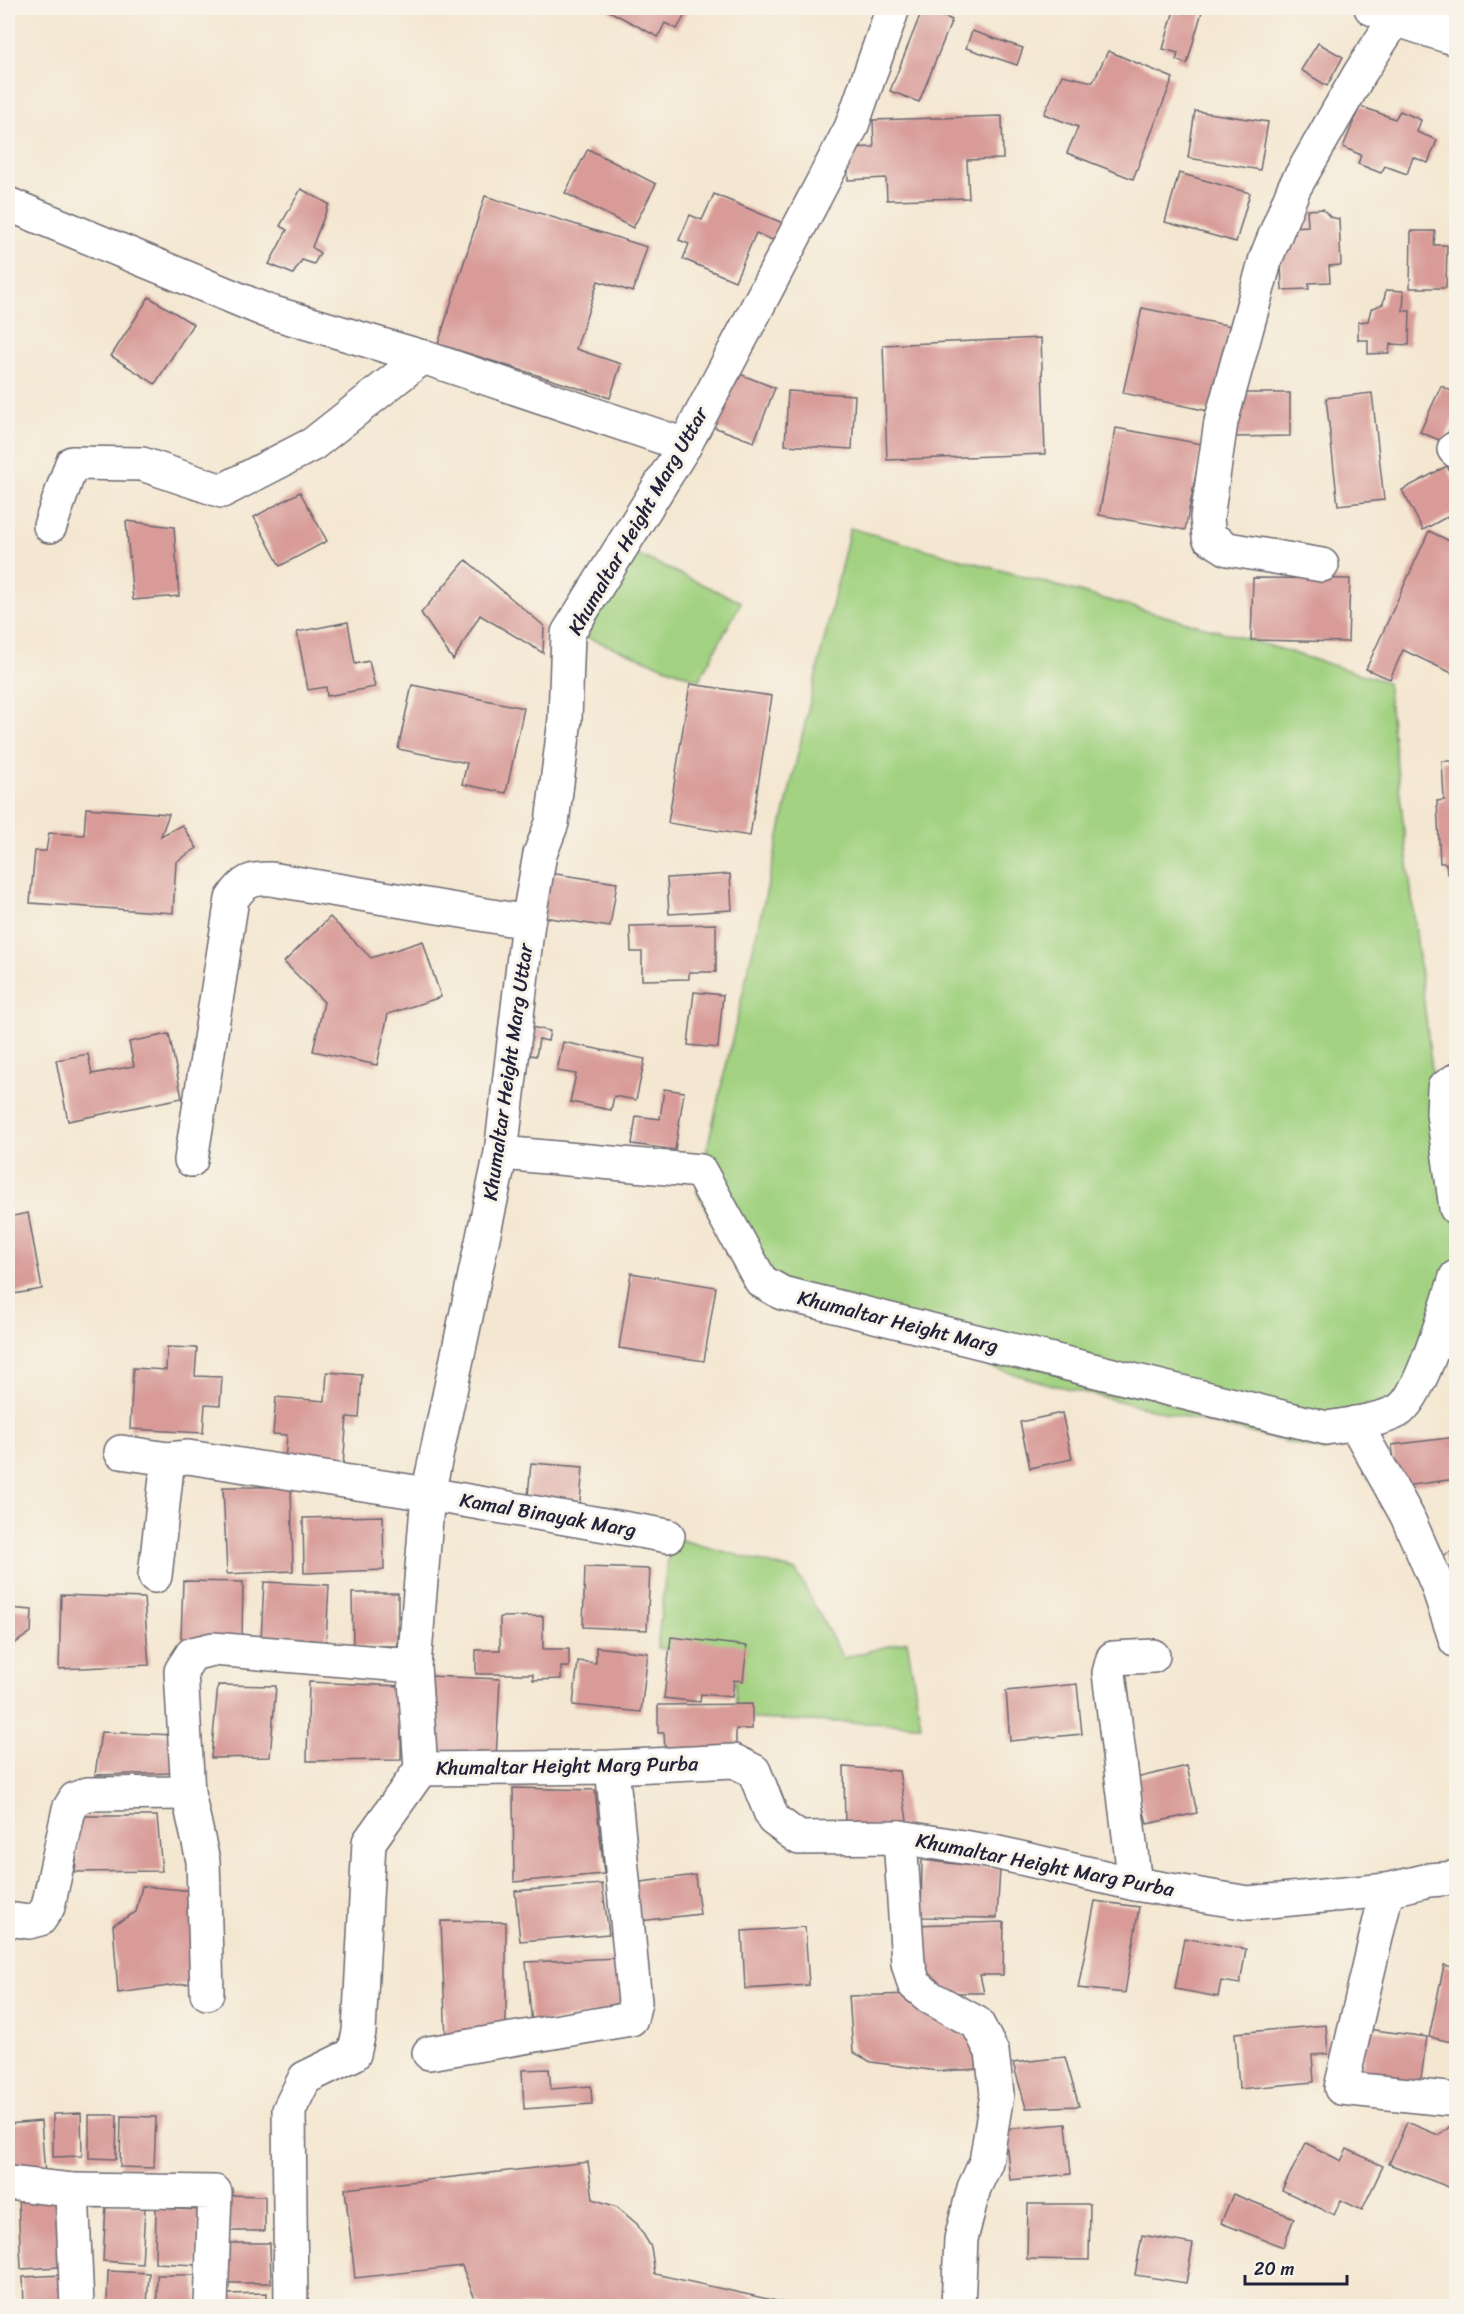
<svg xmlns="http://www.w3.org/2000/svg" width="1464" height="2314" font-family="Sriracha,sans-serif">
<rect width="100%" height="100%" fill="#f7f3e8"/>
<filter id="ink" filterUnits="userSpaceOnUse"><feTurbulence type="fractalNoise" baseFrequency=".0167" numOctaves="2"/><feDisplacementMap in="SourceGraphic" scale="12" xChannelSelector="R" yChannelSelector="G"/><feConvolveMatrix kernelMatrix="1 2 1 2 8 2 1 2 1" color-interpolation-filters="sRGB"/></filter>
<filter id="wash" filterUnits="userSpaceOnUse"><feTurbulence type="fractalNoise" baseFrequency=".008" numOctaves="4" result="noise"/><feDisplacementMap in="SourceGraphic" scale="24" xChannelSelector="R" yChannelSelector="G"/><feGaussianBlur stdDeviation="1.35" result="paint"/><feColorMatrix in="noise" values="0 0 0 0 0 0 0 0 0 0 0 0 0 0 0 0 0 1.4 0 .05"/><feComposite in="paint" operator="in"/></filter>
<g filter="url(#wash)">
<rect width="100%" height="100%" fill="#f4e7d1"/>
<!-- green -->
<g fill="#a2d281" stroke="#627a5e" stroke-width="1.5">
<polygon points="850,528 1251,640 1387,682 1433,1080 1456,1233 1456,1264 1398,1411 1324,1451 1041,1382 759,1299 697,1192"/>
<polygon points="630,551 741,602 699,680 586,637"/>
<polygon points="670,1537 796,1571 843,1658 907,1641 921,1725 751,1719 736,1706 734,1655 657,1648"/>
</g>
<g id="blocks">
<!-- building -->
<g fill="#d89b98">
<polygon points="611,8 689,8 677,29 665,23 658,37 609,11"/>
<polygon points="923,8 952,20 919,102 890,91"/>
<polygon points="1187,8 1203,8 1187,64 1176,60 1178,53 1163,49 1174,10 1185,13"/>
<polygon points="972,31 1023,48 1017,65 966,48"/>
<polygon points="1318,43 1343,57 1327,86 1301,70"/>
<polygon points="1108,51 1173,78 1133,179 1067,153 1078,127 1044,114 1062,75 1093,82"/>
<polygon points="1360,106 1395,119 1400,111 1421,120 1417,132 1437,140 1428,163 1413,157 1407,174 1385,166 1381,173 1358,164 1361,155 1343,147"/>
<polygon points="1195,111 1268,122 1260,170 1188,158"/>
<polygon points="1002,116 1003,159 967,160 969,198 887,200 886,178 848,180 847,148 874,147 873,120"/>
<polygon points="588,149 656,184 633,228 565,193"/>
<polygon points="1179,173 1250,193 1236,242 1165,222"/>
<polygon points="301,189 329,204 312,247 320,253 314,264 302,260 293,274 269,264 287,230 280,226"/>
<polygon points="714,194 785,224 777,242 756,233 735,281 683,259 689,244 679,240 690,215 702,220"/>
<polygon points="485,196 647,247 633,292 598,281 576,349 621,364 610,398 438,344"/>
<polygon points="1323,209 1330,217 1339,219 1341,265 1329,266 1330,282 1309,283 1309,289 1282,290 1280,235 1295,234 1294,227 1308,226 1307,210"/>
<polygon points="1411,231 1435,231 1434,245 1447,245 1446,288 1410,288"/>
<polygon points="1386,290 1404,291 1403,311 1410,311 1409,345 1390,344 1389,353 1368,354 1368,340 1358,340 1358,322 1368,321 1371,309 1383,304"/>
<polygon points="149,297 193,324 155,384 111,356"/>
<polygon points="1142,308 1236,327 1218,413 1123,393"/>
<polygon points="1041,338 1045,454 887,460 883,345"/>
<polygon points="732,371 775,388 754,442 711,426"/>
<polygon points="1441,386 1456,393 1456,414 1444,442 1420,432"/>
<polygon points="788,391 855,395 852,449 785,445"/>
<polygon points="1233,393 1290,393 1290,436 1233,437"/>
<polygon points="1372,393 1384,500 1338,505 1326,398"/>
<polygon points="1116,428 1202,444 1185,530 1099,515"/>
<polygon points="1447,466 1456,486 1456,512 1423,530 1402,490"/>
<polygon points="300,492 327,541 280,566 254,517"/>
<polygon points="126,521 174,527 179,596 133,600"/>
<polygon points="1429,531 1456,544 1456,675 1403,650 1390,679 1366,669"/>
<polygon points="466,560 544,626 543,653 480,615 453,660 421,613"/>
<polygon points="1253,578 1350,579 1348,642 1251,640"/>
<polygon points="348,622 355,664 369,661 375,687 327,696 326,687 308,690 297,632"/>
<polygon points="690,684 772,696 750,836 668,823"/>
<polygon points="412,685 524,708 506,793 462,784 467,763 398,749"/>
<polygon points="1442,761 1456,761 1456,874 1447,874 1446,863 1440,863 1437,801 1444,800"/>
<polygon points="86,808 169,814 161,836 182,825 197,848 176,862 173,913 30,903 35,851 46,851 49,833 84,835"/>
<polygon points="549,873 617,883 610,927 543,917"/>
<polygon points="730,874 732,910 669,914 667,878"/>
<polygon points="330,917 371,958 423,941 429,961 441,997 388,1014 377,1065 313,1051 324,1002 284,962"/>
<polygon points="716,924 716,972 689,972 689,979 642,980 642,952 631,952 630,926"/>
<polygon points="694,992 723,995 718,1048 688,1045"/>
<polygon points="527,1026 550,1031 548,1041 539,1039 536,1056 521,1053"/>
<polygon points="169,1034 182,1098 68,1121 56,1060 88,1054 92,1074 134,1066 129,1042"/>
<polygon points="563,1042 645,1059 636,1100 614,1096 611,1110 570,1102 576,1074 557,1071"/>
<polygon points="664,1089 684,1092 675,1150 632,1144 636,1116 660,1119"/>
<polygon points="28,1213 42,1289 8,1295 8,1217"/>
<polygon points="631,1273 716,1287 704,1361 619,1348"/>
<polygon points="167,1347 197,1348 195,1376 222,1377 220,1405 205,1404 203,1433 130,1429 133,1368 166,1370"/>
<polygon points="327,1372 362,1375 359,1418 347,1417 343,1466 285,1462 287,1435 273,1434 276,1397 325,1401"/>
<polygon points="1062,1413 1072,1459 1030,1468 1020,1422"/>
<polygon points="1456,1437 1456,1479 1397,1487 1392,1445"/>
<polygon points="531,1463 583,1467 579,1512 527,1507"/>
<polygon points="223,1487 291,1487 293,1571 227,1574"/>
<polygon points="383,1516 384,1570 304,1573 303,1518"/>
<polygon points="1455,1539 1456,1539 1456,1596 1444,1555 1454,1550"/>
<polygon points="585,1567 650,1569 647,1630 583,1627"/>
<polygon points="183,1581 243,1582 242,1639 181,1638"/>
<polygon points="264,1582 329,1585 326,1643 261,1640"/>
<polygon points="352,1593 398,1593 398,1646 353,1646"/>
<polygon points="61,1595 144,1598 149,1665 59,1669"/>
<polygon points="8,1608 32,1610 31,1632 8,1648"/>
<polygon points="543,1616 543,1649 569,1649 569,1667 561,1667 561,1679 533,1680 533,1674 476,1674 476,1650 500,1650 500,1617"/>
<polygon points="671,1637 747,1646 743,1681 734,1680 732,1697 701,1694 700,1702 664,1698"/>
<polygon points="596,1647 648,1653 641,1712 573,1705 578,1661 596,1663"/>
<polygon points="429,1676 500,1679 496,1759 425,1757"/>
<polygon points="309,1682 401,1686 401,1760 307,1761"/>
<polygon points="1077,1684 1082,1734 1010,1741 1006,1691"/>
<polygon points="218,1685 276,1686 270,1757 211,1758"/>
<polygon points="752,1704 752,1729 736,1729 736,1750 665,1751 664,1733 658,1733 658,1705"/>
<polygon points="101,1732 176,1735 177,1773 95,1775"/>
<polygon points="1187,1766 1197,1813 1147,1824 1136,1778"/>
<polygon points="844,1767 899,1771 908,1826 845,1828"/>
<polygon points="513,1788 595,1790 604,1874 514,1882"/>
<polygon points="80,1816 157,1816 162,1871 75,1872"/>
<polygon points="922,1860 1000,1869 997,1918 921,1917"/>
<polygon points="695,1875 700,1914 631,1922 626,1884"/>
<polygon points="602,1884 609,1934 520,1941 515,1891"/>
<polygon points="142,1886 193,1891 198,1982 118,1993 113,1925 136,1912"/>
<polygon points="1095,1901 1139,1907 1125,1993 1078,1988"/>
<polygon points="441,1921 506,1922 506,2028 446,2041"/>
<polygon points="1004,1922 1003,1975 980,1975 984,1993 938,1993 921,1977 915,1925"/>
<polygon points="805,1927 809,1985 745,1989 742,1931"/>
<polygon points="1184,1938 1246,1949 1240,1984 1221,1981 1218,1997 1175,1989"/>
<polygon points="618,1958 622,2010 532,2024 526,1962"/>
<polygon points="1444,1965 1456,1968 1456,2043 1429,2037"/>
<polygon points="912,1994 977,2044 983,2069 937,2071 871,2062 853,2052 849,1996"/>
<polygon points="1326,2025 1328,2054 1312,2055 1314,2082 1239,2089 1235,2033"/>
<polygon points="1367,2029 1427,2037 1420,2085 1361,2077"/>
<polygon points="1065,2057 1079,2106 1026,2108 1013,2063"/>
<polygon points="549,2069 551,2089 591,2086 592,2104 524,2109 522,2070"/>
<polygon points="81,2113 82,2156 53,2157 53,2114"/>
<polygon points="89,2115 117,2115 116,2159 89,2158"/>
<polygon points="121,2116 156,2117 154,2168 120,2167"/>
<polygon points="41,2121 45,2175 8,2178 8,2124"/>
<polygon points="1407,2122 1438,2135 1456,2123 1456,2185 1451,2188 1389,2164"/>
<polygon points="1066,2124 1071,2174 1010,2180 1005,2129"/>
<polygon points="1306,2143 1341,2161 1347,2149 1383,2166 1362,2210 1341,2200 1334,2215 1282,2190"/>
<polygon points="588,2162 593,2199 617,2207 637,2224 651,2247 655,2274 799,2306 482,2306 475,2299 462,2266 355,2278 345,2189"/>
<polygon points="57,2194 60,2267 21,2269 18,2196"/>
<polygon points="1233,2194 1294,2218 1283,2247 1221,2223"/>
<polygon points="226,2195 265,2196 265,2231 225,2231"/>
<polygon points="1028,2204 1090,2204 1089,2260 1027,2259"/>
<polygon points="106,2205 145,2207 142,2264 103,2261"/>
<polygon points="156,2208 200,2210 198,2265 155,2263"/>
<polygon points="1142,2235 1193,2244 1186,2283 1135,2275"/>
<polygon points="227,2243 270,2243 271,2283 227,2283"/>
<polygon points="108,2271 149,2273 147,2306 107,2306"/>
<polygon points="62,2275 64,2306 24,2306 23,2277"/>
<rect x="157" y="2275" width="39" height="31"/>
<polygon points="267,2293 267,2306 228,2306 228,2294"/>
</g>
</g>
</g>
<g filter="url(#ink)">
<use href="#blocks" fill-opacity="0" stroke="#6c6770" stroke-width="1.5"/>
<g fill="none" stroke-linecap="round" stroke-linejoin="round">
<defs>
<g id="street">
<polyline points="1446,34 1455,8"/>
<polyline points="8,204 267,311 423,357 685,445"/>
<polyline points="1454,449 1456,451"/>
<polyline points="50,526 72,463 142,464 222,491 313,444 423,357"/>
<polyline points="1322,565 1228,549 1209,537 1207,518 1221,422 1266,258 1294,188 1360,73 1395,19"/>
<polyline points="1456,1080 1444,1088 1443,1114 1456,1208"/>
<path d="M501,1153l199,18 61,110 21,12 544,135c20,-3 54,-7 72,-17 23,-14 49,-106 58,-134"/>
<path d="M191,1160l41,-261c11,-17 19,-21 39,-20l257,43"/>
<polyline points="1355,1423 1407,1516 1437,1584 1456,1641"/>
<polyline points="121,1452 168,1459"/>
<polyline points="155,1576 168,1459 188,1457 428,1494 668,1536"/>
<polyline points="421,1769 612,1767 734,1761 754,1771 773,1819 799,1838 900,1837 994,1852 1135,1884 1248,1903 1387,1890 1429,1880 1456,1878"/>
<polyline points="900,1837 908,1963 914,1984 931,1998 977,2023 992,2052 997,2094 986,2162 974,2188 961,2239 958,2306"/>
<polyline points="1135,1884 1109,1673 1113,1658 1153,1656"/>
<polyline points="1387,1890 1341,2088 1447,2099"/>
<polyline points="8,1919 29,1922 40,1919 48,1907 69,1809 75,1799 88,1794 188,1793"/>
<polyline points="207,1993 203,1861 188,1793 181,1671 192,1654 213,1649 414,1666"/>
<polyline points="429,2053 631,2019 635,2002 612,1767"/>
<polyline points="8,2183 72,2190"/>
<polyline points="77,2306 72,2190 215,2192 211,2306"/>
<polyline points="291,2306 289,2110 305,2078 354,2054 359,2032 369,1842 421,1769 414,1666 428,1494 501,1153 528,922 540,854 552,823 565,719 568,633 685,445 851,128 893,8"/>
</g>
<polyline id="primary" points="1371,8 1395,19 1456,39"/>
</defs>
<!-- street casing -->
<use href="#street" stroke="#6c6770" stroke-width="36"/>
<!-- primary casing -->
<use href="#primary" stroke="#6c6770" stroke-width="36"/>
<!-- street -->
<use href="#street" stroke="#fff" stroke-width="33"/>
<!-- primary -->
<use href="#primary" stroke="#fff" stroke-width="33"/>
</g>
</g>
<g text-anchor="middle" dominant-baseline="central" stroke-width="6" stroke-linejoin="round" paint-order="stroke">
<!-- street labels -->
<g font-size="20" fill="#22223b" stroke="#f7f3e8">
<text transform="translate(638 521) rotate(-60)">Khumaltar Height Marg Uttar</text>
<text transform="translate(508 1072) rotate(-82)">Khumaltar Height Marg Uttar</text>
<text transform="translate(898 1322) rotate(14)">Khumaltar Height Marg</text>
<text transform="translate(548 1515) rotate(10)">Kamal Binayak Marg</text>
<text transform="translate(567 1766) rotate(-1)">Khumaltar Height Marg Purba</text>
<text transform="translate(1045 1865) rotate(11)">Khumaltar Height Marg Purba</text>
</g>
</g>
<!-- margin -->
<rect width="1464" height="2314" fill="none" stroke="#f7f3e8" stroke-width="30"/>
<!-- scale -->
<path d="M1245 2275v9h102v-9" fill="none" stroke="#22223b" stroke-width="3"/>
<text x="1254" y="2275" font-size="18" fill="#22223b" stroke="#f7f3e8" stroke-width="4.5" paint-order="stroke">20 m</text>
</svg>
